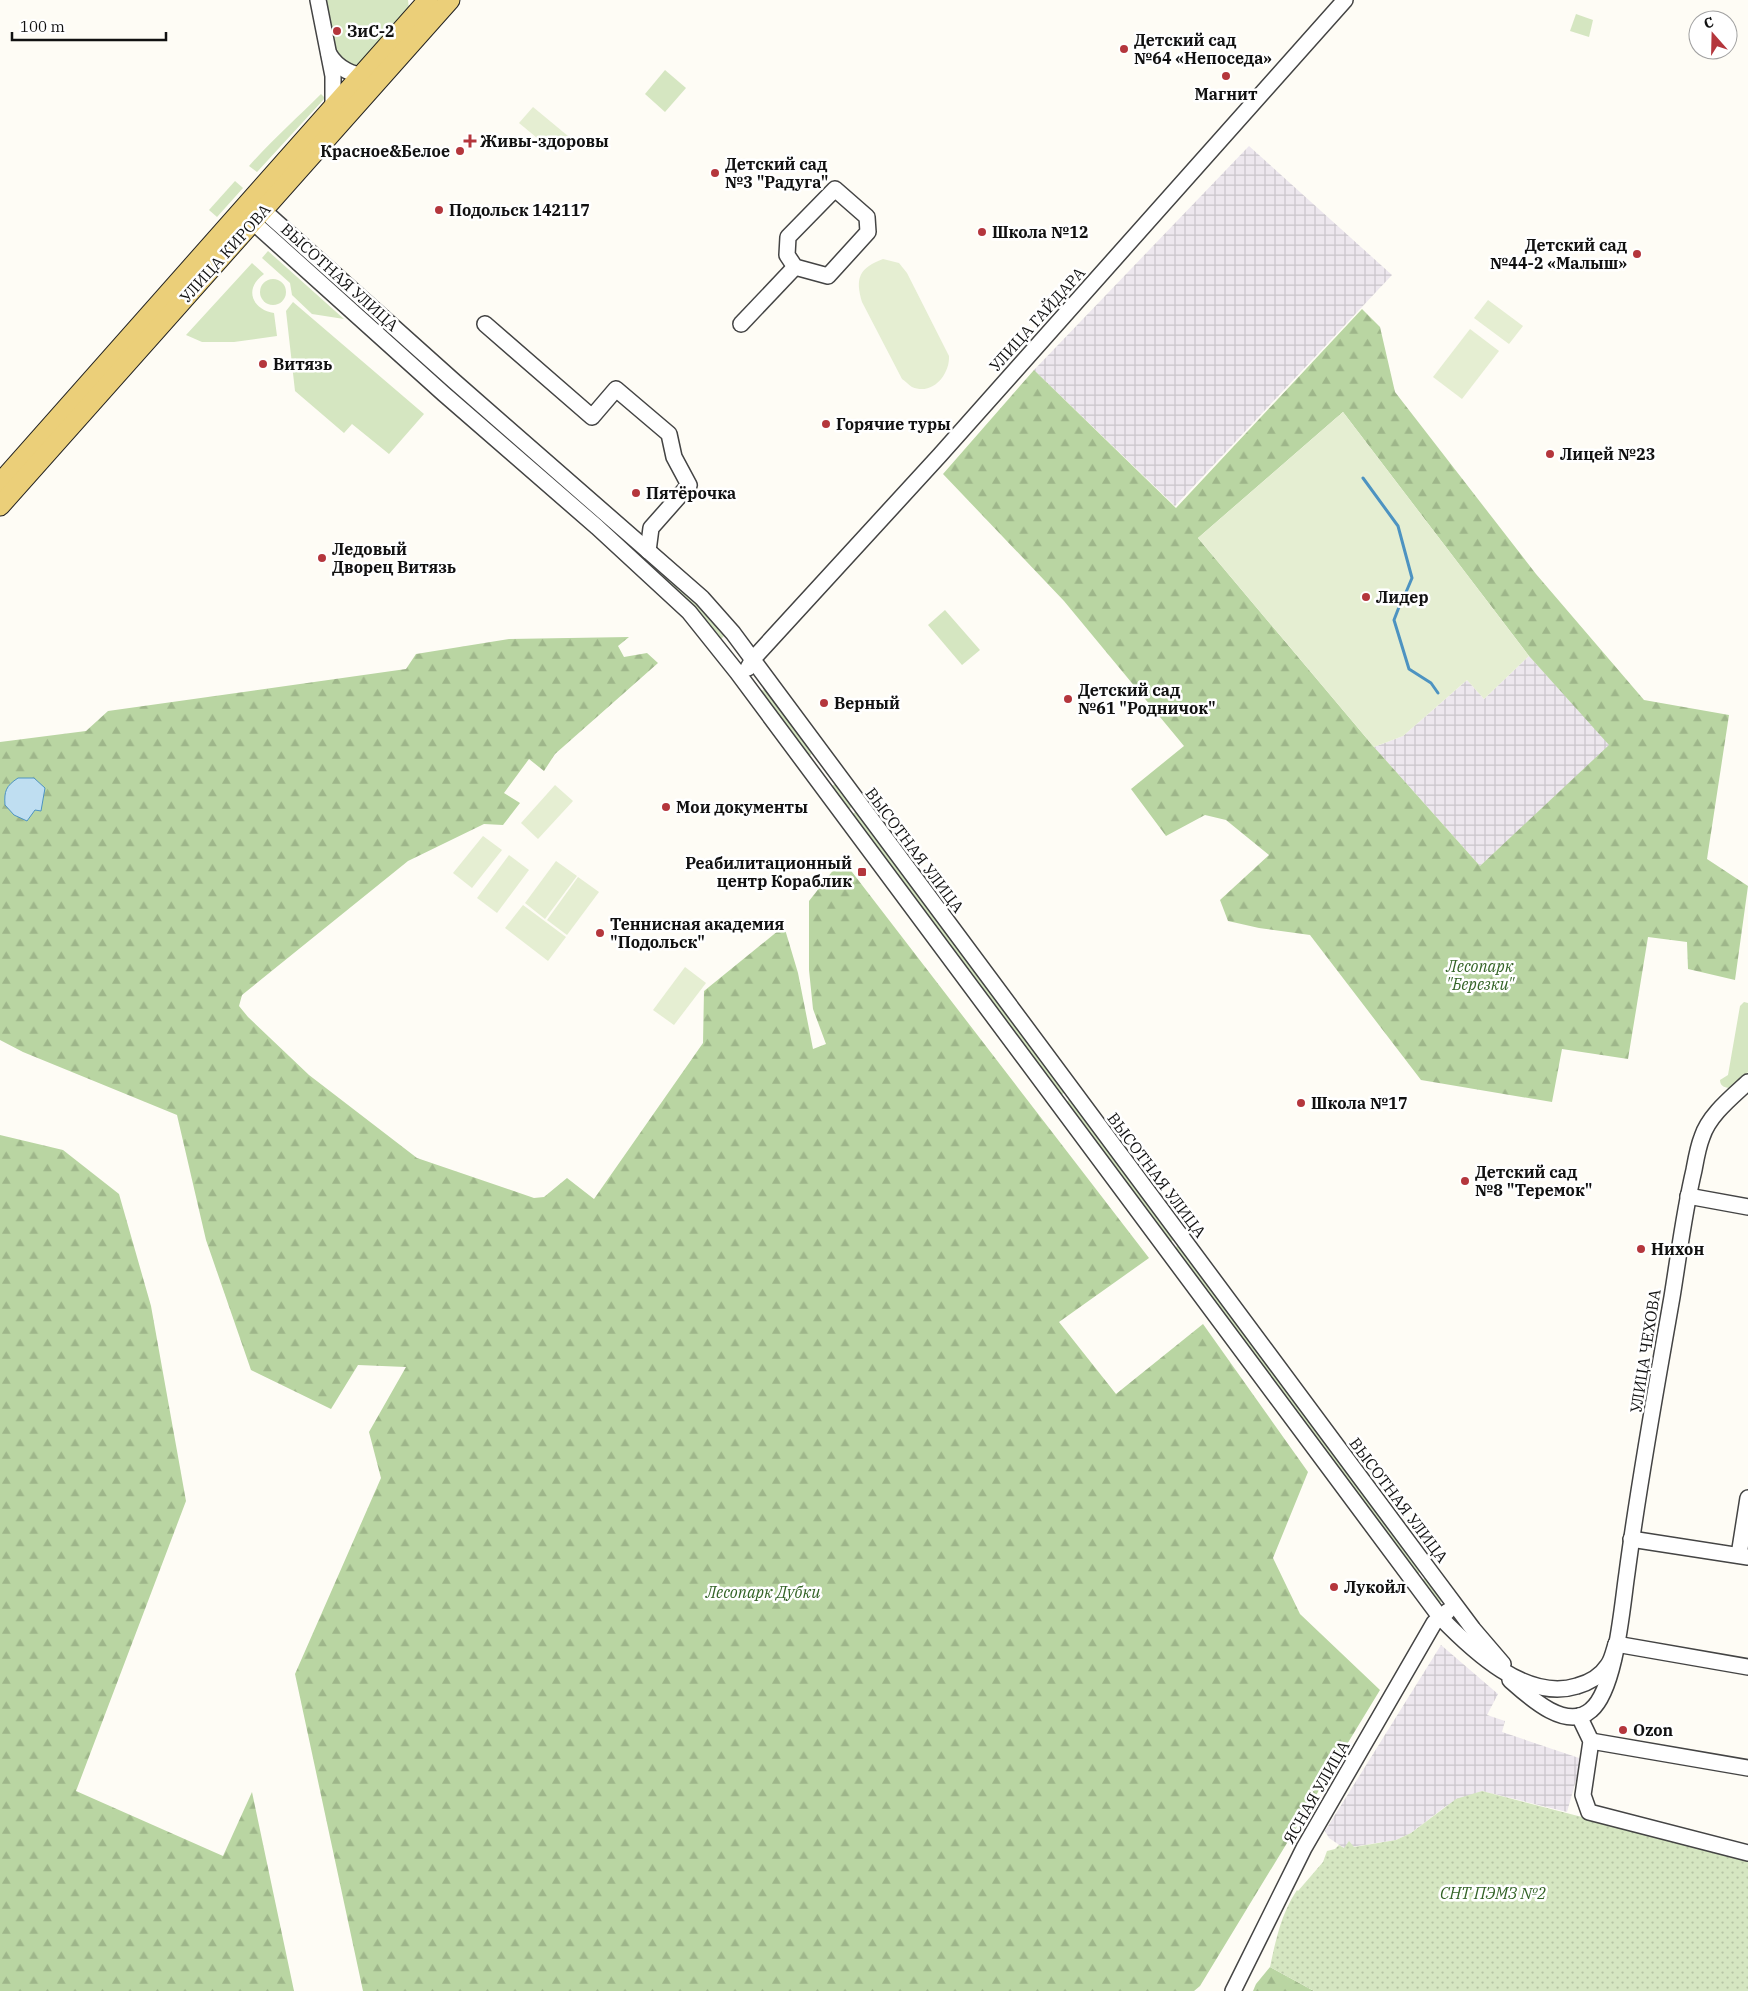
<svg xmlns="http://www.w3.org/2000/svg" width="1748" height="1991" font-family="'IBM Plex Serif',serif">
<defs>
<pattern id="industrial-grid" width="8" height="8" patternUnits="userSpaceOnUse" patternTransform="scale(1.25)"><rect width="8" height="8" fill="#ede7ee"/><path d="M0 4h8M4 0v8" fill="none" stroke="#cac5cb"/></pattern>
<pattern id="forest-firs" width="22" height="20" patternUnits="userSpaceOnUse" patternTransform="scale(1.25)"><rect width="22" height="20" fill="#b9d5a2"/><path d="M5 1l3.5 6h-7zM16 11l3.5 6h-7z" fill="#9eb68a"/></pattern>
<pattern id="garden-dots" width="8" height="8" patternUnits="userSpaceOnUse" patternTransform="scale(1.25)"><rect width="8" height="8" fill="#d5e6c1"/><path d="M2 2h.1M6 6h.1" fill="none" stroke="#b6c4a5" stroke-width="1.8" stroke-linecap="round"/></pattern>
</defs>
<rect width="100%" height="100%" fill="#fefcf5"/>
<!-- industrial -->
<g fill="url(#industrial-grid)">
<polygon points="1249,146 1392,275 1175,506 1034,370"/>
<polygon points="1529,656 1610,745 1480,866 1374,747 1403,736 1467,680 1484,699"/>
<polygon points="1441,1645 1498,1694 1487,1715 1505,1721 1502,1732 1582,1759 1567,1812 1482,1791 1446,1806 1411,1833 1396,1840 1344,1848 1329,1838 1325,1831"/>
</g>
<!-- grass -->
<g fill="#d5e6c1">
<polygon points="325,0 408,0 409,9 361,64 349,66 335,52"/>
<polygon points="1576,14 1593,20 1589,37 1570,31"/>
<polygon points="665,70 686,88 665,112 645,94"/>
<path d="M321,94l4,4 -68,74 -8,-6c23,-26 48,-48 72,-72z"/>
<polygon points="235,181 243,188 217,217 209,210"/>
<polygon points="268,251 344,319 312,314 292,295 290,283 262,258"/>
<path d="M252,263l12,11c-20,14 -13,35 10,39l3,23 -43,6h-32l-16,-7z"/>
<circle cx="273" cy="292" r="13"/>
<polygon points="293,302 424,414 389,454 352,424 344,433 295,391 286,311"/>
<polygon points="377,318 441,380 438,381 373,322"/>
<polygon points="456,392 597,512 596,516 593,517 456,396"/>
<polygon points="613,530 694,600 725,635 720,640 612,534"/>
<polygon points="945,610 980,650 962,665 928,625"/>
<polygon points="762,690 768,691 812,750 811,755 806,755 762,696"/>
<polygon points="836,784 853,806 847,810 831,788 833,785"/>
<polygon points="857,811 1065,1092 1060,1096 851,815"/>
<path d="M1744,1002l4,1v69l-16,16c-6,0 -12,-1 -12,-8l8,-5 12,-69z"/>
<polygon points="1070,1099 1175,1239 1169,1243 1065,1103"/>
<polygon points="1179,1245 1422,1571 1416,1575 1173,1249"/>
<polygon points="1426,1577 1442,1598 1441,1602 1437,1602 1421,1581"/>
</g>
<!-- forest -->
<g fill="url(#forest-firs)" fill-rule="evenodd">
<path d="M1362,309l18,18 15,65 141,182 108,126 85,15 -22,144 41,27 -13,94 -47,-11 -1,-27 -39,-5 -20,122 -66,-10 -10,53 -131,-22 -111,-145 -51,-7 -31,-7 -8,-21 49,-45 -43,-35 -21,-5 -39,21 -35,-47 53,-43 -120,-145 -121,-127 91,-104 142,138zM1343,412l186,244 80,89 -129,121 -106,-119 -176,-209z"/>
<polygon points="629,637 618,646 624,657 647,653 658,663 555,754 544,771 529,759 504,793 520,803 503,825 484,824 408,861 242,995 239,1006 248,1017 309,1075 417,1158 534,1198 544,1197 567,1178 594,1199 703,1043 704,991 784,926 798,973 813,1049 826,1044 813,1009 809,970 809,901 842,859 1149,1258 1059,1322 1116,1394 1203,1324 1308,1472 1273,1558 1300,1614 1380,1690 1200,1986 1194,1991 363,1991 295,1674 381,1478 369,1432 406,1367 358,1365 331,1409 251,1370 206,1240 177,1115 23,1052 0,1040 0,742 86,731 108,711 406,669 416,654 509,639"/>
<polygon points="0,1135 63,1150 119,1194 151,1306 186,1501 76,1791 223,1856 252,1792 294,1991 0,1991"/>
<polygon points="1270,1967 1314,1991 1253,1991 1256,1984"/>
</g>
<!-- garden -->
<path fill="url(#garden-dots)" d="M1482,1791l266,69v131h-434l-44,-24c6,-28 11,-53 27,-77l1,1 25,-29 4,-11 8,-2 4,-4 5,3 5,-7 5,6 42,-7 15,-7 45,-34z"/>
<!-- pitch -->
<g fill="#e5eed2">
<polygon points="533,107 568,136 554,152 519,123"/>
<path d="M883,259l16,4 8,10 42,83c1,18 -16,40 -37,31 -3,-2 -7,-6 -10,-8l-40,-77c-7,-24 -3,-34 21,-43z"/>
<polygon points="1488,300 1523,326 1509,344 1474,318"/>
<polygon points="1470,329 1499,351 1462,399 1433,377"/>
<polygon points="1343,412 1529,656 1484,699 1467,680 1403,736 1374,747 1198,538"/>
<polygon points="555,785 573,801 538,839 521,823"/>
<polygon points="483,836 502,850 472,888 453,873"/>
<polygon points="509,855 529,870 497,913 477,898"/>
<polygon points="556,861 577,876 545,919 525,903"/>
<polygon points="578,877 599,892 567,935 547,920"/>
<polygon points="523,905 566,937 548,961 505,928"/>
<polygon points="685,967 706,983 674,1025 653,1010"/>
</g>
<!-- water -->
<path fill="#bfdef1" stroke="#4d93c1" d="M18,778h16l11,10 -4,23 -6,-1 -8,11 -13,-6 -9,-10c-1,-14 1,-19 13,-27z"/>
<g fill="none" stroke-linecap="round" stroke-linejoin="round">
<!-- stream -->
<g stroke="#4d93c1" stroke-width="3">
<polyline points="1363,478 1398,526 1412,578 1404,597"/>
<polyline points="1399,607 1394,620 1409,669 1431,683 1438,693"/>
</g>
<defs>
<g id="minor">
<polyline points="318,0 333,76 333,106"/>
<path d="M329,54c8,14 25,23 40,21"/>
<polygon points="835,189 867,217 868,232 828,276 795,267 787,255 788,237"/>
<polyline points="254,206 263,210 455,382 702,598 733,633 1429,1570 1473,1629 1503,1664"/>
<path d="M249,212l4,10 191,172 153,133 92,85 48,60 703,945c32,33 86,85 137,69 11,-3 24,-10 31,-21 4,-5 6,-15 8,-21"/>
<polyline points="485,324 592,417 616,389 669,434 674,457 689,485 651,528 648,551"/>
<polyline points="741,324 795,267"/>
<polyline points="748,668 753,659 940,455 1345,0"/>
<polyline points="1688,1196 1748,1207"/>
<polyline points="1631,1539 1748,1557"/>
<polyline points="1739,1555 1748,1498"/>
<polyline points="1616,1644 1748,1667"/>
<path d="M1510,1680c18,16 56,52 81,30 25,-21 31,-104 36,-137 12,-92 29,-184 45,-276 7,-43 12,-85 22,-127 2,-11 4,-23 8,-33 7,-22 30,-40 46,-55"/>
<polyline points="1579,1716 1591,1741 1583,1795 1589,1812 1748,1853"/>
<polyline points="1591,1741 1748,1768"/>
<polyline points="1233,1991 1304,1848 1434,1623 1448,1611"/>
</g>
<g id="major">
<polyline points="0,483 428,0"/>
<polyline points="0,506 450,0"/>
</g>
</defs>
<!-- minor casing -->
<use href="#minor" stroke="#444" stroke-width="18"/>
<!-- major casing -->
<use href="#major" stroke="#222" stroke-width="21"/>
<!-- minor -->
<use href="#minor" stroke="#fff" stroke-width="15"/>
<!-- major -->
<use href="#major" stroke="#ebcf79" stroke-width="19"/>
</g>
<!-- markers -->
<g fill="#b4363c" stroke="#fff" stroke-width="2">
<circle cx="337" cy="31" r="5"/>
<circle cx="1124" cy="49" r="5"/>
<circle cx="1226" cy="76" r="5"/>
<path d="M467.5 133.5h5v5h5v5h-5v5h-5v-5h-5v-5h5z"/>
<circle cx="460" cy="151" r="5"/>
<circle cx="715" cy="173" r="5"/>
<circle cx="439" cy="210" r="5"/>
<circle cx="982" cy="232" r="5"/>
<circle cx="1637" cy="254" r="5"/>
<circle cx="263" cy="364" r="5"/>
<circle cx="826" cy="424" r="5"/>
<circle cx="1550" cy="454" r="5"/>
<circle cx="636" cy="493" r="5"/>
<circle cx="322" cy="558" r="5"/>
<circle cx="1366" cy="597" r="5"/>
<circle cx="1068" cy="699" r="5"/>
<circle cx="824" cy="703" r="5"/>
<circle cx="666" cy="807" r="5"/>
<rect x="857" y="867" width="10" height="10" rx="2.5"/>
<circle cx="600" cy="933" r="5"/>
<circle cx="1301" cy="1103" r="5"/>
<circle cx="1465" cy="1181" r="5"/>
<circle cx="1641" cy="1249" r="5"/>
<circle cx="1334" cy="1587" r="5"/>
<circle cx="1623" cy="1730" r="5"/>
</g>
<g text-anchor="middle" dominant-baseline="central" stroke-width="5" stroke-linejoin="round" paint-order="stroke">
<!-- poi labels -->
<g font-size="16" font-weight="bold" fill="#111" stroke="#fff" text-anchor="start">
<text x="347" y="31">ЗиС-2</text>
<text x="1134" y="40">Детский сад<tspan x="1134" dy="18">№64 «Непоседа»</tspan></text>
<text x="1226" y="94" text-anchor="middle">Магнит</text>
<text x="480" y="141">Живы-здоровы</text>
<text x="450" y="151" text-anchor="end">Красное&amp;Белое</text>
<text x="725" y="164">Детский сад<tspan x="725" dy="18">№3 "Радуга"</tspan></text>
<text x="449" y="210">Подольск 142117</text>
<text x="992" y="232">Школа №12</text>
<text x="1627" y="245" text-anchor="end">Детский сад<tspan x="1627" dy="18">№44-2 «Малыш»</tspan></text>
<text x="273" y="364">Витязь</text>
<text x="836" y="424">Горячие туры</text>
<text x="1560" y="454">Лицей №23</text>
<text x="646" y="493">Пятёрочка</text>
<text x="332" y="549">Ледовый<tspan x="332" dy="18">Дворец Витязь</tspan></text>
<text x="1376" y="597">Лидер</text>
<text x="1078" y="690">Детский сад<tspan x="1078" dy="18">№61 "Родничок"</tspan></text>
<text x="834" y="703">Верный</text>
<text x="676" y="807">Мои документы</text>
<text x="852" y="863" text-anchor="end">Реабилитационный<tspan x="852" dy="18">центр Кораблик</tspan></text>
<text x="610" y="924">Теннисная академия<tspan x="610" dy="18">"Подольск"</tspan></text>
<text x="1311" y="1103">Школа №17</text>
<text x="1475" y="1172">Детский сад<tspan x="1475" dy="18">№8 "Теремок"</tspan></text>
<text x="1651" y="1249">Нихон</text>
<text x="1344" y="1587">Лукойл</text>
<text x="1633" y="1730">Ozon</text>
</g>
<!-- street labels -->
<g font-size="16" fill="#111" stroke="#fff">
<text transform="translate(225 253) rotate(-48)">УЛИЦА КИРОВА</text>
<text transform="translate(340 277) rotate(42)">ВЫСОТНАЯ УЛИЦА</text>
<text transform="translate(1037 319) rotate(-48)">УЛИЦА ГАЙДАРА</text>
<text transform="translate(915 850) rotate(53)">ВЫСОТНАЯ УЛИЦА</text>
<text transform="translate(1157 1175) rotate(53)">ВЫСОТНАЯ УЛИЦА</text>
<text transform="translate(1645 1351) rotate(-81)">УЛИЦА ЧЕХОВА</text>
<text transform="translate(1399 1500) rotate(53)">ВЫСОТНАЯ УЛИЦА</text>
<text transform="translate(1316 1792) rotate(-60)">ЯСНАЯ УЛИЦА</text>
</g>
<!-- park labels -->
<g font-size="16" font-style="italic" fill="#336326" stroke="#fff">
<text x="1480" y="966">Лесопарк<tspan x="1480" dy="18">"Березки"</tspan></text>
<text x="763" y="1592">Лесопарк Дубки</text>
<text x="1493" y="1893">СНТ ПЭМЗ №2</text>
</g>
</g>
<!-- north arrow -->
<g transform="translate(1713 35) rotate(340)"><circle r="24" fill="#ffffff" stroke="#a0a0a0"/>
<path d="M0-4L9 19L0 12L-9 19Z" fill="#b4363c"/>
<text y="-8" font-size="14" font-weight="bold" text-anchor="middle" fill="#111111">С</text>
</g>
<!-- scale -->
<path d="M12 32v8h154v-8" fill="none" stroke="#111111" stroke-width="2.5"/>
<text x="20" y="32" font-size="15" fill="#111111" stroke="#ffffff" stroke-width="4" paint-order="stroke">100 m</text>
</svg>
